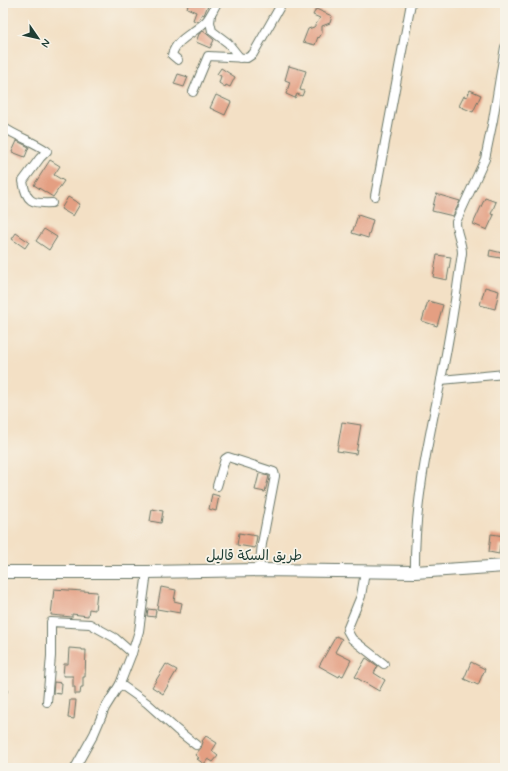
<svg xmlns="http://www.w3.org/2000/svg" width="508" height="771" font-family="Mynerve,'Playpen Sans Arabic',sans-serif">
<rect width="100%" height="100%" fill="#f7f3e8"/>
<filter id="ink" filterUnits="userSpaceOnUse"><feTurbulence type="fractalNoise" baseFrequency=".025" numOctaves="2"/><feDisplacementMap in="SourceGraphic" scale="8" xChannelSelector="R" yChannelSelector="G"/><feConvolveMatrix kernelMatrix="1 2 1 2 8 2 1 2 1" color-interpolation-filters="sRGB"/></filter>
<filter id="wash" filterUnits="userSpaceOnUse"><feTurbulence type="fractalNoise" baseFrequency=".012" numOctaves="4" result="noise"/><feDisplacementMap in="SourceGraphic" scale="16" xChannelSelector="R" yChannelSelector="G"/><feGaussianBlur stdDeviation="0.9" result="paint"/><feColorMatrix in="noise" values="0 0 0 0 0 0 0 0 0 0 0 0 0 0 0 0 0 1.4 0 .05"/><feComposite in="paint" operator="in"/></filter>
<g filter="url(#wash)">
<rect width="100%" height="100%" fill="#f3e0c5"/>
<g id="blocks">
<!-- building -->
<g fill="#e49f82">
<polygon points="189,3 204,3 208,5 204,15 202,14 197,22 193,20 196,12 187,8"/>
<polygon points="316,9 332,16 330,23 322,26 322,33 319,38 318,37 315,45 303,42 308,29 314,27 320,18 313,15"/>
<polygon points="203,31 207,34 214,40 210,48 196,42 199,34"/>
<polygon points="289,66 306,71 300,90 304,91 302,96 297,94 295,98 286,94 290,82 285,80"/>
<polygon points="221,68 235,77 230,87 226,85 225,87 219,83 221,76 217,74"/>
<polygon points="178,74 188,77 184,87 174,84"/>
<polygon points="470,90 481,95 473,112 459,106 464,96 467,97"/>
<polygon points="216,95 231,102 225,115 210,108"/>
<polygon points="17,141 29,147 25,157 12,152"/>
<polygon points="50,160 60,166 54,175 64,181 53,197 34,185"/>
<polygon points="436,194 460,201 453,216 432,211"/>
<polygon points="68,197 80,204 73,216 61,209"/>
<polygon points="485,198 496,202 491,214 494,215 487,230 473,224"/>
<polygon points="358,215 373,220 368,238 352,233"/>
<polygon points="44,229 57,237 49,250 36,241"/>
<polygon points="16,233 29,242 25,248 12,239"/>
<polygon points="490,250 502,253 501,258 489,256"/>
<polygon points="437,255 451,257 447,280 433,277"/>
<polygon points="485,287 499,291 495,309 480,305"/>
<polygon points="428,301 443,305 437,326 422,321"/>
<polygon points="342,422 361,425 356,454 337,451"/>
<polygon points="259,474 269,476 265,492 255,490"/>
<polygon points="212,494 219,496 216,511 209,509"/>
<polygon points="152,509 163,511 161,523 150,521"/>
<polygon points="239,533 257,536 255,548 237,545"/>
<polygon points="491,534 505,536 505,545 500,545 499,554 489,552"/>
<polygon points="161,587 176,590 174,601 182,603 180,613 157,609"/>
<polygon points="54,589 97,592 95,610 89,609 88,616 72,614 72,617 51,615"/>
<polygon points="148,609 156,610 155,617 147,616"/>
<polygon points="336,636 342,639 335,652 351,660 343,676 340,675 339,677 319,666"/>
<polygon points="69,648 82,649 82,650 86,650 85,677 83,677 83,687 81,687 80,694 75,694 75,687 73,687 73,676 63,676 64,664 68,664"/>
<polygon points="366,658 378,666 374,673 385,680 379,691 355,677"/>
<polygon points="471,662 485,669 478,685 464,679"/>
<polygon points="166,664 177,670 163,694 152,687"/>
<polygon points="54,682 62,683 61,694 53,693"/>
<polygon points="70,700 76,700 74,719 68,718"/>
<polygon points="206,736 217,743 212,751 218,756 213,762 208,759 204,764 197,759 199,758 195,755 201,748 203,742 202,741"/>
</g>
</g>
</g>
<g filter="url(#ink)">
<use href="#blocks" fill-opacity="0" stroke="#697667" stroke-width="1"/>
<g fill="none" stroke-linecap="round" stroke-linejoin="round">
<defs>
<g id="street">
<polyline points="211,15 210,22 212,31 228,43 240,58"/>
<path d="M178,60l-6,-5c4,-17 25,-23 35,-35 4,-5 7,-12 10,-17"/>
<polyline points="193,92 208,56 247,58 253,54 282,3"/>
<path d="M3,127c14,10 30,14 44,24l-7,7 -17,23c3,21 9,23 29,22"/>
<polyline points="375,196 411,3"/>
<polyline points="441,380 505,374"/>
<polyline points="217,486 225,459 228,457 274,472 275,476 262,544 259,570"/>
<polyline points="365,572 361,596 347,630 352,639 384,664"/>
<path d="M415,572c-1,-63 12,-126 25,-187 9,-44 16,-88 22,-132 0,-11 -6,-20 -6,-31l29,-63 8,-39 12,-73"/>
<polyline points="3,670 3,690"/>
<polyline points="120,684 147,703 177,730 196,745"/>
<polyline points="47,702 51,656 51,622 90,624 115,638 132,653"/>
<polyline points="75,768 94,734 105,708 120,684 132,653 139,631 147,572"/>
</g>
<polyline id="primary" points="3,572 147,572 259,570 415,572 505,566"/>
</defs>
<!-- street casing -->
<use href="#street" stroke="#697667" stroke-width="10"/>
<!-- primary casing -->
<use href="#primary" stroke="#697667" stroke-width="14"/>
<!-- street -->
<use href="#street" stroke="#fff" stroke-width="8"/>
<!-- primary -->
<use href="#primary" stroke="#fff" stroke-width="12"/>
</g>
</g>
<g text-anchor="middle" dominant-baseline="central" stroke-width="3.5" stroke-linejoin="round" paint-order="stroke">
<!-- street labels -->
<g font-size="14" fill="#1f3d34" stroke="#f7f3e8">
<text x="254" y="556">طريق السكة قاليل</text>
</g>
</g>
<!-- margin -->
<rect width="508" height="771" fill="none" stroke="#f7f3e8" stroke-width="16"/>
<!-- north arrow -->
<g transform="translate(38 38) rotate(124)" stroke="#f7f3e8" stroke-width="3" paint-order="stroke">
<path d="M0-3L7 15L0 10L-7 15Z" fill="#1f3d34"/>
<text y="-6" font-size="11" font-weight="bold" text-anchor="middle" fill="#1f3d34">N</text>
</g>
</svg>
